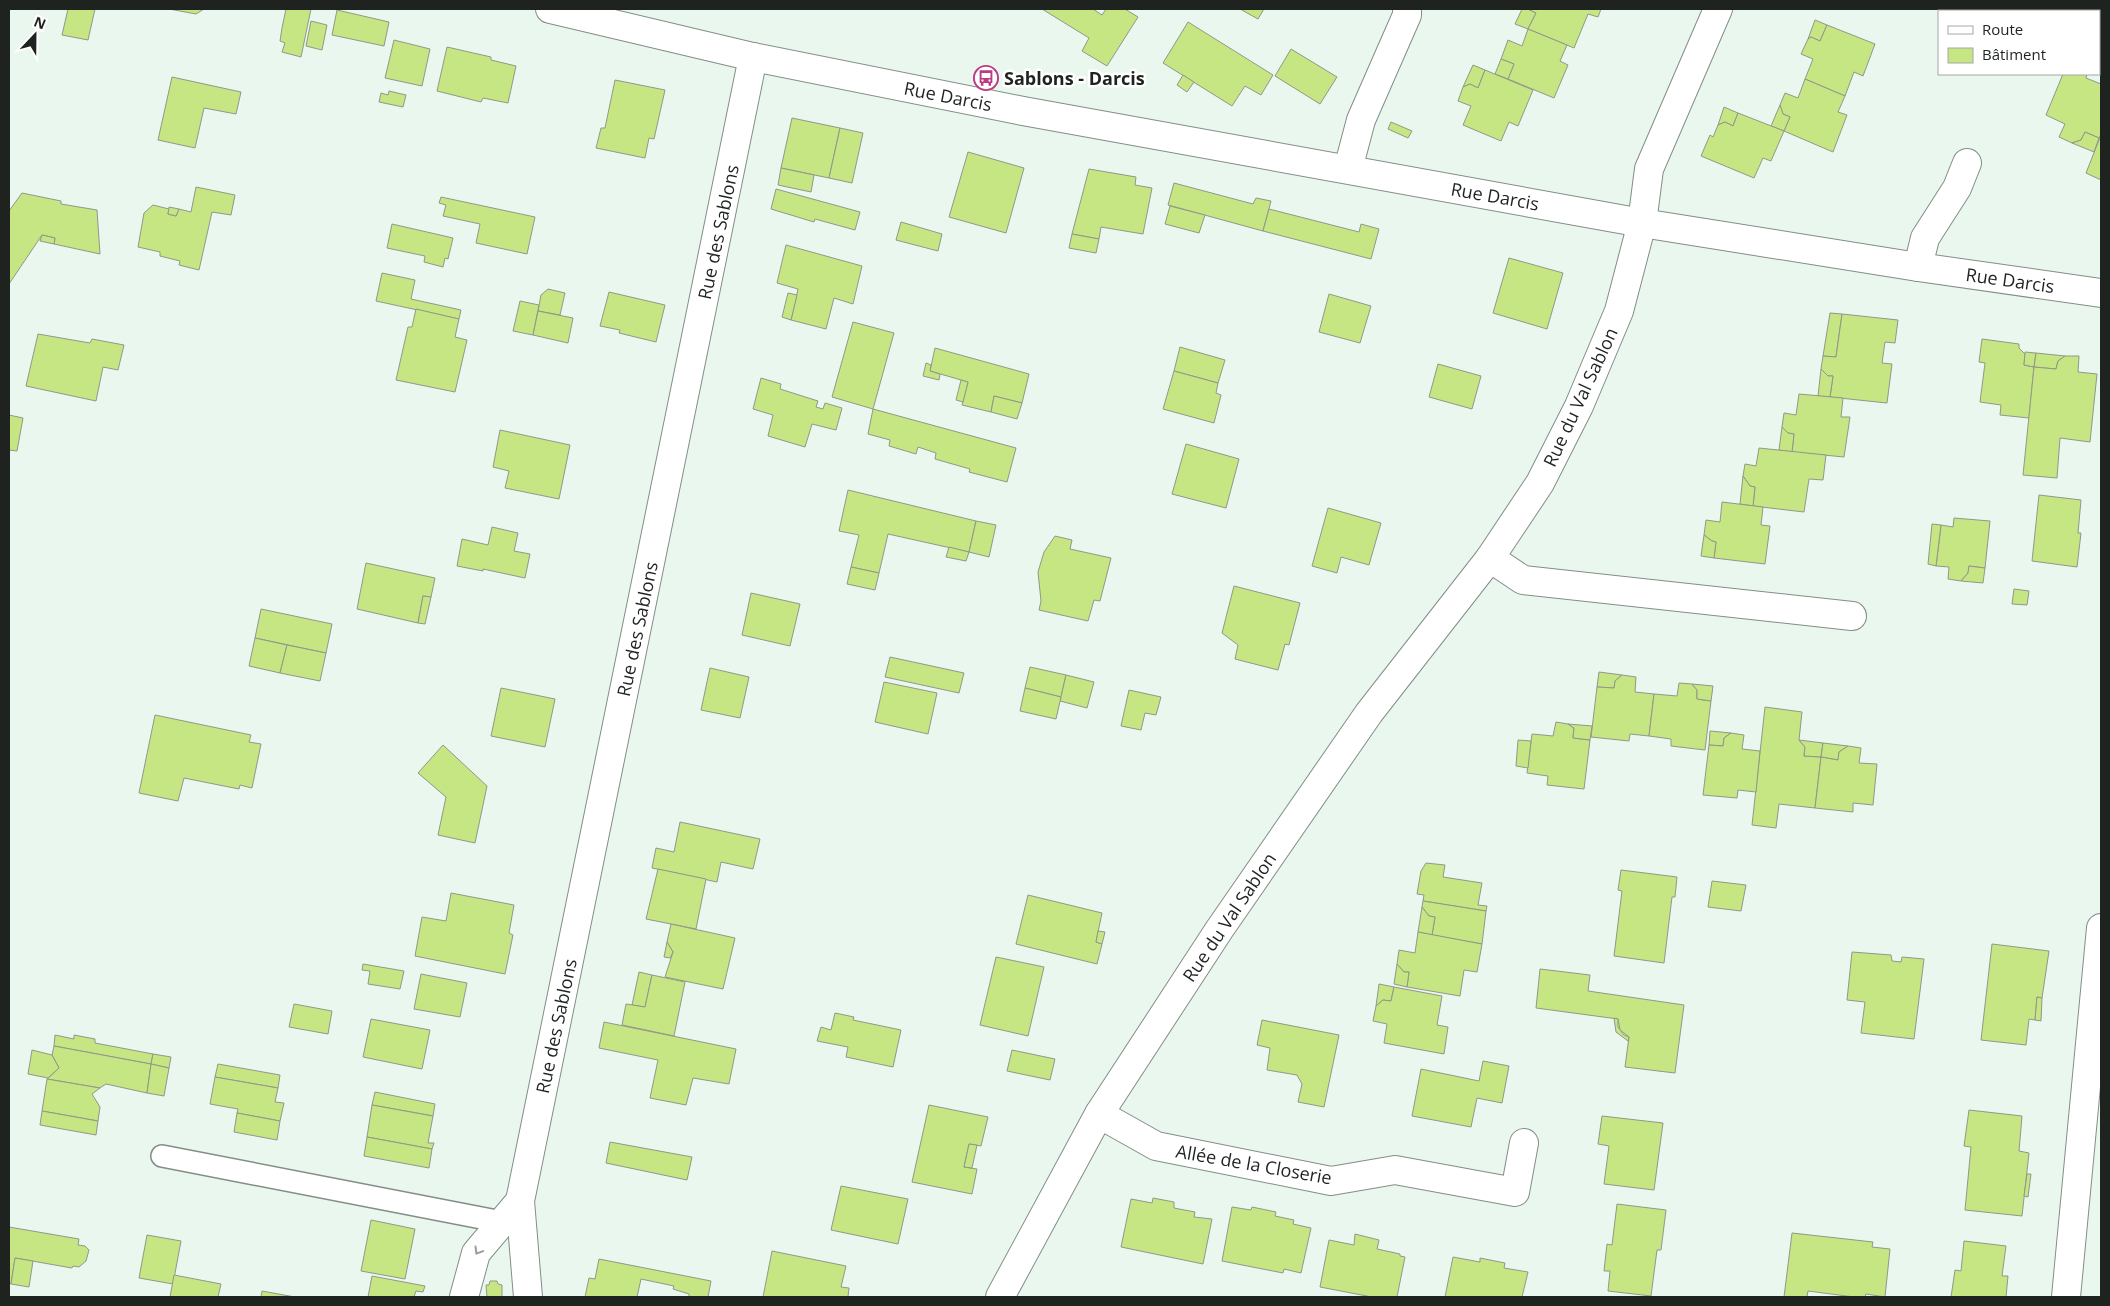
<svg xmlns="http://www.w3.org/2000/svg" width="2110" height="1306" font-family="'Open Sans',sans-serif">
<rect width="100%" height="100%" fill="#eaf7ee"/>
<!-- building -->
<g fill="#c6e583" stroke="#92978a">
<polygon points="68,9 95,9 88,40 62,35"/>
<polygon points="169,9 204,9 196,14"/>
<polygon points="286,9 311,9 301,57 282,52 285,43 280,41 282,28"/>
<polygon points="1042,9 1093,9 1102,15 1106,9 1125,9 1138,17 1107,66 1082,51 1089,38"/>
<polygon points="1240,9 1264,9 1258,19"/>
<polygon points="1522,9 1528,9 1536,13 1528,29 1515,24"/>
<polygon points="1528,9 1601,9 1598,17 1588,14 1574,48 1528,29 1536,13"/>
<polygon points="1987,9 2029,9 2028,11 1986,11"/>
<polygon points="2029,9 2089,9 2088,11 2028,11"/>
<polygon points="337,10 389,22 384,46 332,35"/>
<polygon points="1815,20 1827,25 1820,41 1811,37 1808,39"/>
<polygon points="311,21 327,25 322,50 306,46"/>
<polygon points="1188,22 1273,75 1261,95 1245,86 1232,106 1163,63"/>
<polygon points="1827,25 1875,44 1863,76 1854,72 1845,96 1805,79 1813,59 1801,54 1808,39 1811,37 1820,41"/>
<polygon points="1528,29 1567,45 1560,61 1568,65 1554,98 1508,79 1514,64 1501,59 1508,40 1522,46"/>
<polygon points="394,40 430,49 422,86 385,78"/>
<polygon points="447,47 491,57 491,60 516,66 508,103 483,98 481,102 437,91"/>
<polygon points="1291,49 1337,77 1320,104 1275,76"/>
<polygon points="1501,59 1514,64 1508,79 1495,74"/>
<polygon points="1473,65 1485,70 1478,88 1470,84 1463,87"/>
<polygon points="1485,70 1533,90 1518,126 1509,122 1501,141 1463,125 1471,106 1458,101 1463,87 1470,84 1478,88"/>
<polygon points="2063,74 2087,74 2086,78 2101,84 2101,134 2099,138 2085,132 2081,140 2072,143 2059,137 2065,124 2046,115"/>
<polygon points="1183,75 1194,82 1187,92 1177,85"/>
<polygon points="172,77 241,92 236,114 204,108 195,148 158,140"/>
<polygon points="1805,79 1845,96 1838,112 1847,115 1833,152 1784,131 1790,117 1783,114 1780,105 1785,93 1798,98"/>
<polygon points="615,80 665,90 654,139 649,138 645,158 596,148 601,128 605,128"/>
<polygon points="389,91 406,95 403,107 379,102 381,93 388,95"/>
<polygon points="1780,105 1783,114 1790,117 1784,131 1771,126"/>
<polygon points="1724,107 1738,113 1733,126 1725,122 1718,125"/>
<polygon points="1738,113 1784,131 1771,161 1763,158 1754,178 1701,156 1710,135 1713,137 1718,125 1725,122 1733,126"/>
<polygon points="792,118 840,128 829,178 781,168"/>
<polygon points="1391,122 1412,131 1408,138 1388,129"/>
<polygon points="840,128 863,133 852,183 829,178"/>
<polygon points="2085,132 2099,138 2094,152 2072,143 2081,140"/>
<polygon points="2101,135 2101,180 2086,173"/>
<polygon points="968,152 1024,168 1006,233 949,217"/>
<polygon points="781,168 814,175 811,192 778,185"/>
<polygon points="1089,169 1136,177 1135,185 1152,188 1143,234 1101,227 1099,239 1072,234"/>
<polygon points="1174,183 1253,204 1256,198 1271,201 1263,231 1168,205"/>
<polygon points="196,187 235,195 231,215 212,212 199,270 179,265 180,261 160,256 160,252 138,247 144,213 153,205 169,209 168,214 176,216 179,209 191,212"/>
<polygon points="776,189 860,212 855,230 815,219 814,222 771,209"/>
<polygon points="22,193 61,201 61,204 97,210 100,254 54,244 55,238 42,235 9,284 9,211"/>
<polygon points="441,197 535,217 527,254 476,243 480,224 443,216 446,205 439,203"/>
<polygon points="1170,206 1205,215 1199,233 1165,224"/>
<polygon points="169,207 179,209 176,216 168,214"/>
<polygon points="1269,209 1359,232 1361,224 1379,229 1371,259 1263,231"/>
<polygon points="901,222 942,234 938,251 896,240"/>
<polygon points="392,224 453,238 448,259 445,258 443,267 424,262 425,256 387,248"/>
<polygon points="1072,234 1099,239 1096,253 1069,248"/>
<polygon points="42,235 55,238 54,244 40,241"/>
<polygon points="786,245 862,266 853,304 834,298 826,329 791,320 798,289 777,283"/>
<polygon points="1509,258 1563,273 1547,329 1493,313"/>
<polygon points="382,273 415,280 411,299 461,310 459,319 376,301"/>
<polygon points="548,289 565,293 560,315 538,311 541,295"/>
<polygon points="609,292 665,305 656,342 619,333 620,330 600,326"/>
<polygon points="788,293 797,295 791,320 782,317"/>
<polygon points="1329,294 1371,306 1360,343 1319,332"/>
<polygon points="520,301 539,305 533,335 513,331"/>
<polygon points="416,309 459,319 455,337 467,340 455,392 396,380 408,327 412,327"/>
<polygon points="538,311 573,318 568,343 533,335"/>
<polygon points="1830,313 1842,314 1836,357 1823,356"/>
<polygon points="1842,314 1898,320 1895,343 1885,342 1882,363 1892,364 1887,403 1830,397 1833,376 1828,376 1821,369 1823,356 1836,357"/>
<polygon points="853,322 894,333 873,409 832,397"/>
<polygon points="38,334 90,343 92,339 124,345 118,370 103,367 96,401 26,386"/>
<polygon points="1982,339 2019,344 2019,348 2025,354 2024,365 2034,367 2029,418 2000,415 2001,405 1980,402 1985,363 1979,362"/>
<polygon points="1180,347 1225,360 1218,383 1174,371"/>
<polygon points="935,348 1029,374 1022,403 994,396 991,412 962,405 968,382 930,371"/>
<polygon points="2025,352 2036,353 2034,367 2024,365"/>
<polygon points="2036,353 2065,356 2058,361 2056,369 2034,367"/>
<polygon points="2065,356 2079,356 2078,372 2097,374 2090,442 2060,438 2057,478 2023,475 2034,367 2056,369 2058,361"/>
<polygon points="926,363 931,365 930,371 940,374 939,380 923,376"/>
<polygon points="1438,364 1481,376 1472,409 1429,397"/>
<polygon points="1821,369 1828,376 1833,376 1830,397 1818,396"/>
<polygon points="1174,371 1218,383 1216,393 1221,395 1214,423 1163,409"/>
<polygon points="761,378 781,384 780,389 818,401 816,407 823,409 825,403 842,408 836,430 812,424 805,447 768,436 773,415 753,409"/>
<polygon points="961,380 968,382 963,402 956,400"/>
<polygon points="1799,394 1843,398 1841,417 1850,417 1844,457 1792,452 1794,434 1788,433 1782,427 1784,413 1796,415"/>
<polygon points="994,396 1022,403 1017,419 991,412"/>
<polygon points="873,409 1016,448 1007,482 969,472 970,469 935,459 936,453 918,447 916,454 889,446 890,440 868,434"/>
<polygon points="9,415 23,418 17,451 9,450"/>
<polygon points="1782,427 1788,433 1794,434 1792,452 1779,450"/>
<polygon points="500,430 570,445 559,499 505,488 509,471 493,467"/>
<polygon points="1186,444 1239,459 1226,508 1172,494"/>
<polygon points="1759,448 1826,455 1823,480 1809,479 1804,512 1753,506 1755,487 1750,486 1743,476 1745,464 1756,466"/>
<polygon points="1743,476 1750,486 1755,487 1753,506 1740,504"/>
<polygon points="848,490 976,521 969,552 888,534 879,573 851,567 859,535 839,531"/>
<polygon points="2039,495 2081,500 2078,533 2081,533 2077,567 2032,561"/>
<polygon points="1722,502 1763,507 1761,525 1770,526 1765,564 1714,558 1716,542 1712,541 1704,535 1706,520 1720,522"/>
<polygon points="1328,508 1381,523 1369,565 1341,557 1337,573 1312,566"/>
<polygon points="1954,518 1990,521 1985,568 1969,566 1968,573 1961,581 1948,579 1949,567 1936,566 1941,525 1953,527"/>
<polygon points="976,521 996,525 989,557 969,552"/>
<polygon points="1932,524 1941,525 1936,566 1928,564"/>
<polygon points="492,527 518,533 514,551 530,554 525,578 483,569 483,571 457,566 462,539 488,545"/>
<polygon points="1704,535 1712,541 1716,542 1714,558 1701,556"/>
<polygon points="1055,536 1072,540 1070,549 1111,558 1100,601 1094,600 1088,621 1039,610 1041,601 1038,572 1044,552"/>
<polygon points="949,547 969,552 966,561 946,557"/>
<polygon points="366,563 435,578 431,597 423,596 418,623 357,609"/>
<polygon points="1969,566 1985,568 1983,583 1961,581 1968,573"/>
<polygon points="851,567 879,573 875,590 847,584"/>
<polygon points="1234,586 1300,603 1289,645 1285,644 1278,670 1235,659 1238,645 1222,633"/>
<polygon points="2014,589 2029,591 2027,605 2012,604"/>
<polygon points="751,593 800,604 790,646 742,635"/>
<polygon points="423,596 431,597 425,624 418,623"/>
<polygon points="261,609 332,624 326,653 255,638"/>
<polygon points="255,638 287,645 280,673 249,666"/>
<polygon points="287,645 326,653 320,681 280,673"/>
<polygon points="890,657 964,673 959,693 885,677"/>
<polygon points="1030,667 1066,675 1061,697 1025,688"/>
<polygon points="710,668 749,677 740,718 701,710"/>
<polygon points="1599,672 1622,675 1615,681 1614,688 1597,687"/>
<polygon points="1066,675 1094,682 1087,708 1060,701"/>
<polygon points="1622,675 1636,677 1635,692 1654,694 1649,736 1630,734 1629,741 1591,737 1597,687 1614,688 1615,681"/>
<polygon points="884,682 937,693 928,734 875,722"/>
<polygon points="1679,683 1692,684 1697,690 1697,699 1711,701 1705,750 1671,746 1671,739 1649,736 1654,694 1677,696"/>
<polygon points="1692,684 1713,686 1711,701 1697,699 1697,690"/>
<polygon points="501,688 555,699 545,747 491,736"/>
<polygon points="1025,688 1061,697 1056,719 1020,711"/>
<polygon points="1129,690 1161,697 1156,715 1145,713 1141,730 1121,726"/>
<polygon points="1765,707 1802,712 1799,740 1805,747 1804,756 1821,757 1815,808 1779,804 1776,828 1752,825"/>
<polygon points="155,715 251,735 249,742 261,744 252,788 240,785 239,789 184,778 178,801 139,793"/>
<polygon points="1556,722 1568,724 1574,728 1573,738 1590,740 1584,789 1547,785 1548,776 1527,773 1532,734 1553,736"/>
<polygon points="1568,724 1592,726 1590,740 1573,738 1574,728"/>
<polygon points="1710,731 1731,733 1724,738 1723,746 1709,745"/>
<polygon points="1731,733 1744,735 1742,749 1760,751 1756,792 1738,790 1737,798 1703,795 1709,745 1723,746 1724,738"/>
<polygon points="1518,740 1531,741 1528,768 1516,766"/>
<polygon points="1799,740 1823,743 1821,757 1804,756 1805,747"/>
<polygon points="1823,743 1848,746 1839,752 1838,760 1821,757"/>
<polygon points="443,745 487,786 475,843 438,835 446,797 418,773"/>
<polygon points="1848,746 1861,748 1859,763 1877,764 1873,805 1853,803 1853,812 1815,808 1821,757 1838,760 1839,752"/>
<polygon points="680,822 760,839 753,869 721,862 717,882 652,868 656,848 674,852"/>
<polygon points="1426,863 1445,865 1443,877 1482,883 1478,905 1487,906 1486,911 1423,901 1424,895 1417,894 1421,871"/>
<polygon points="658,869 706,879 696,929 646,919"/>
<polygon points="1621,870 1677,877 1675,897 1672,897 1664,963 1614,956 1622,891 1618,890"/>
<polygon points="1712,881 1746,885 1741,911 1708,907"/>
<polygon points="451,893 514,905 509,933 513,935 505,974 415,956 422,917 446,921"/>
<polygon points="1028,895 1102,913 1096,942 1102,944 1097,964 1016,944"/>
<polygon points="1423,901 1486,911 1482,944 1432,935 1435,917 1429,916 1422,907"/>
<polygon points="1422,907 1429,916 1435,917 1432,935 1418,932"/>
<polygon points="671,924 735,938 723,989 665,977 673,952 667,942"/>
<polygon points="1098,931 1105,932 1102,944 1096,942"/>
<polygon points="1418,932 1482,944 1477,972 1464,970 1460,996 1407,987 1409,972 1404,972 1397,964 1399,950 1415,953"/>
<polygon points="667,942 673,952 670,958 664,957"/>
<polygon points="1992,944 2049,951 2042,998 2037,997 2035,1020 2029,1019 2026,1045 1981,1040"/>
<polygon points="1852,952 1891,955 1892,961 1901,962 1902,957 1924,959 1914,1039 1861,1033 1865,1002 1847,1000"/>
<polygon points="996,957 1044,967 1028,1036 980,1025"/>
<polygon points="363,964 404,971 400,989 368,984 370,971 362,970"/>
<polygon points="1397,964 1404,972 1409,972 1407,987 1394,984"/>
<polygon points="1540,969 1590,975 1588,991 1684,1005 1675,1073 1625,1067 1629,1037 1620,1030 1618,1019 1536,1008"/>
<polygon points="639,972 652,975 645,1007 632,1005"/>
<polygon points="421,974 467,983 460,1017 414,1009"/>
<polygon points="652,975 685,982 674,1036 622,1025 626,1004 645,1007"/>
<polygon points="1379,984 1394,987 1391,1001 1383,1000 1376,1006"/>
<polygon points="1394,987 1442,996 1437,1025 1448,1027 1444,1054 1384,1043 1387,1024 1373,1021 1376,1006 1383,1000 1391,1001"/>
<polygon points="2037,997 2042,998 2041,1021 2035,1020"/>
<polygon points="294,1004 332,1011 328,1034 289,1027"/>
<polygon points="835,1013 854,1017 853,1020 901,1030 893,1067 846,1057 848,1047 817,1041 821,1027 831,1030"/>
<polygon points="1614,1018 1618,1019 1618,1027 1624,1035 1629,1037 1628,1041 1616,1032"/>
<polygon points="371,1019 430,1030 422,1069 363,1057"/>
<polygon points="1262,1020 1339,1035 1324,1107 1298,1102 1302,1084 1297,1075 1267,1070 1270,1048 1257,1045"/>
<polygon points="604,1022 736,1049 729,1084 693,1078 686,1105 650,1098 658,1060 599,1048"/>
<polygon points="55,1035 74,1039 74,1035 95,1039 95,1043 153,1054 151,1064 54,1046"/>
<polygon points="54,1046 151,1064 147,1093 106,1084 100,1088 47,1079 59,1068 52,1055"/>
<polygon points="32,1050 52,1055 59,1068 48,1078 28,1074"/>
<polygon points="1012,1050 1055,1059 1050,1080 1007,1071"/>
<polygon points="153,1054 171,1057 169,1068 151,1064"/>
<polygon points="1483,1061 1509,1066 1502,1103 1477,1098 1471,1127 1412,1116 1421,1069 1479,1081"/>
<polygon points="151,1064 169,1068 164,1096 147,1093"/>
<polygon points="218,1064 280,1075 278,1088 215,1077"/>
<polygon points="215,1077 278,1088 275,1102 284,1103 280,1121 237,1113 238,1109 210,1104"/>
<polygon points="47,1079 100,1088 92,1094 100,1107 98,1121 42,1111"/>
<polygon points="375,1092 435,1104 433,1116 372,1105"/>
<polygon points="372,1105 433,1116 428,1143 434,1143 432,1149 367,1137"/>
<polygon points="929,1105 988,1117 981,1146 969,1144 964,1167 977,1169 972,1194 912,1182"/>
<polygon points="1969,1110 2022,1116 2019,1151 2029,1153 2022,1216 1965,1210 1971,1147 1964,1146"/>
<polygon points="42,1111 98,1121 96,1135 40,1125"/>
<polygon points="237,1113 280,1121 277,1140 234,1132"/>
<polygon points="1602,1116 1663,1123 1654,1190 1604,1184 1609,1146 1598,1144"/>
<polygon points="367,1137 432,1149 429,1168 364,1156"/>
<polygon points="610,1142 692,1157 687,1180 606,1163"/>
<polygon points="969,1144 977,1145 972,1168 964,1167"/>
<polygon points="2027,1174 2031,1174 2028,1197 2024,1196"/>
<polygon points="841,1186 908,1199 898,1244 831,1230"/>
<polygon points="1153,1198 1174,1202 1174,1208 1195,1212 1194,1217 1212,1219 1203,1264 1121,1247 1131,1199 1152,1203"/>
<polygon points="1617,1204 1666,1210 1661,1250 1657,1250 1651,1296 1608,1291 1610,1271 1604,1271 1607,1244 1612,1245"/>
<polygon points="1232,1207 1251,1210 1252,1207 1276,1212 1275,1216 1294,1220 1293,1224 1311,1228 1301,1273 1284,1269 1283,1273 1222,1261"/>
<polygon points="371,1220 415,1229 405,1279 361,1271"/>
<polygon points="9,1227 79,1239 78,1245 85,1246 89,1250 86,1261 79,1267 73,1266 72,1268 15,1258 11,1284 9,1283"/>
<polygon points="1792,1233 1873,1242 1872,1247 1890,1249 1885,1297 1866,1294 1865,1297 1854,1297 1808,1291 1807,1297 1784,1297"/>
<polygon points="1355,1234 1379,1240 1377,1249 1400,1254 1400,1256 1405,1257 1397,1297 1372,1297 1320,1287 1329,1240 1354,1245"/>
<polygon points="147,1235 181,1241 173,1284 139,1278"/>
<polygon points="1964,1241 2006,1246 2002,1276 2008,1276 2006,1297 1951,1297 1955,1270 1961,1271"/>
<polygon points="772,1251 846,1266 841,1287 849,1288 848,1297 763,1297"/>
<polygon points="1453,1257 1480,1262 1480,1258 1505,1263 1504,1268 1528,1272 1522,1297 1445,1297"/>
<polygon points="15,1258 33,1261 29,1287 11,1284"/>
<polygon points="599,1259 711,1281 708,1297 689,1297 689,1294 673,1289 674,1286 641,1279 637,1297 585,1297 589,1278 595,1279"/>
<polygon points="174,1275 221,1284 218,1297 170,1297"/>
<polygon points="372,1276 425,1286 423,1292 416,1291 414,1297 368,1297"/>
<polygon points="490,1281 497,1281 498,1284 502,1285 502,1297 487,1297 486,1285 489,1285"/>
<polygon points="262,1291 295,1297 261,1297"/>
</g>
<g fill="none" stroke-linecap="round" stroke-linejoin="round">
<defs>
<polyline id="lane" points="162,1156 502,1222"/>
<g id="street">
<polyline points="550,9 753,57 1023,111 1642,223 1918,267 2101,293"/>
<polyline points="1348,169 1361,120 1407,15 1407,9"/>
<polyline points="1918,267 1925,238 1957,188 1967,163"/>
<polyline points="1490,558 1523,580 1852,616"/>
<polyline points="1099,1114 1156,1146 1331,1181 1395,1170 1515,1192 1524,1143"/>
<polyline points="464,1297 476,1253 520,1201"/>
<polyline points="528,1297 520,1201 753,57"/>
<polyline points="1000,1297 1099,1114 1219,930 1369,713 1490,558 1540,483 1579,406 1619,311 1642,223 1649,169 1718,9"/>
<polyline points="2066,1297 2101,928"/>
</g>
</defs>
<!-- lane casing -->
<use href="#lane" stroke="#828e86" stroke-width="24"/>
<!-- street casing -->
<use href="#street" stroke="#828e86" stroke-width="30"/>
<!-- lane -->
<use href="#lane" stroke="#fff" stroke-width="21"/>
<!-- street -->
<use href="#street" stroke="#fff" stroke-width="28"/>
</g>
<!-- one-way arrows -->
<defs><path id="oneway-chevron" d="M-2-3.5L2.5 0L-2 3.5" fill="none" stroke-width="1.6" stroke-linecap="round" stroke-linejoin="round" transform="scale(1.25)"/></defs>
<use stroke="#9a9c9b" href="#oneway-chevron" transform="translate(478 1251) rotate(121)"/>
<!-- icons -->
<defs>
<symbol id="bus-ring" viewBox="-11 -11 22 22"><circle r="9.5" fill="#fff" stroke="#bb3b86" stroke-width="1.5"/><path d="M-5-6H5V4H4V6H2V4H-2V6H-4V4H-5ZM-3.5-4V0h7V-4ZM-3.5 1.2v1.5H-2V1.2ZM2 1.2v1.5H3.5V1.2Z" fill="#bb3b86"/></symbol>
</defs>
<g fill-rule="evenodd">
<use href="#bus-ring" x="972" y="64" width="28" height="28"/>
</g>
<g text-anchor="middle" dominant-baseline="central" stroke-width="5" stroke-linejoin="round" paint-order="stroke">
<!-- poi labels -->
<g font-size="18" font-weight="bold" fill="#1e2320" stroke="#fff" text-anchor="start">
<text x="1004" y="78">Sablons - Darcis</text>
</g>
<!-- street labels -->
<g font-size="18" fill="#1e2320" stroke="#fff">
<text transform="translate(948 96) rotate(11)">Rue Darcis</text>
<text transform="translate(1495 196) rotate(10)">Rue Darcis</text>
<text transform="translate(718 232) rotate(-78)">Rue des Sablons</text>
<text transform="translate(2010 280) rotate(8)">Rue Darcis</text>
<text transform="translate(1580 397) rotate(-65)">Rue du Val Sablon</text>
<text transform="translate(637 629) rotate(-78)">Rue des Sablons</text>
<text transform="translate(1229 917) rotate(-56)">Rue du Val Sablon</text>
<text transform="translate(556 1026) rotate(-78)">Rue des Sablons</text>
<text transform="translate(1254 1164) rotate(10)">Allée de la Closerie</text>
</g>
</g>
<!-- border -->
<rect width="2110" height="1306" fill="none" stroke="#1e2320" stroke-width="20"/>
<!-- legend -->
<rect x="1938" y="10" width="162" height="65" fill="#ffffff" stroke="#a5a7a6"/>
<rect x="1948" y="26" width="25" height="8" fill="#ffffff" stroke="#a5a7a6"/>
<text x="1982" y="35" font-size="15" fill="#1e2320">Route</text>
<rect x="1948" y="48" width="25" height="15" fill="#c6e583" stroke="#a5a7a6"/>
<text x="1982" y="60" font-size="15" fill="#1e2320">Bâtiment</text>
<!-- north arrow -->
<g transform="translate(35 35) rotate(22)" stroke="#ffffff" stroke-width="4" paint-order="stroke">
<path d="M0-4L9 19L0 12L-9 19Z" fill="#1e2320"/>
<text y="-8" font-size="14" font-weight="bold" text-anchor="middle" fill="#1e2320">N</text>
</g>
</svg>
